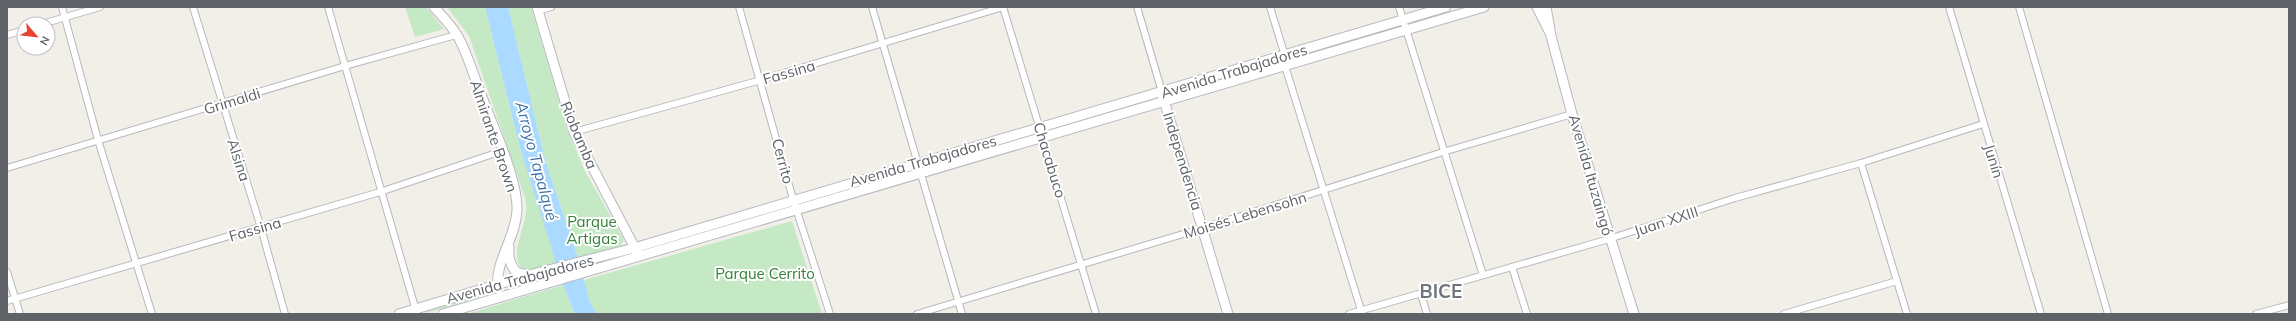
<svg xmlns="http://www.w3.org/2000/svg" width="2296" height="321" font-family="Mulish,sans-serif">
<rect width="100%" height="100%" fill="#f1efe8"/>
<!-- green -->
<g fill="#c5e8c5">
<polygon points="405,7 426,7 444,29 415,37"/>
<path d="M447,7h38l35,141 37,115c-8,2 -18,7 -27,7 -26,0 -5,-44 -4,-57 1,-5 0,-10 -1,-15l-56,-162z"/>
<polygon points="508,7 531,7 568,132 586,173 624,240 620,247 578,258 546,163"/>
<polygon points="1394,27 1394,29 1296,58 1296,56"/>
<polygon points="792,221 822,314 597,314 590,302 584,280"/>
<polygon points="626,254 626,256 528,285 528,283"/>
<polygon points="563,285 575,314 467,314"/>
<polygon points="494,291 495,293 426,313 425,312"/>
</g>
<!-- water -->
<polygon fill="#aadaff" points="485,7 508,7 546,163 578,258 590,302 597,314 575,314 563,285 520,148"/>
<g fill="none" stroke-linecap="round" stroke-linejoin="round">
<defs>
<g id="street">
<polyline points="62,7 98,140 152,314"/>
<polyline points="193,7 261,228 285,314"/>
<polyline points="328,7 417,314"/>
<polyline points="739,7 793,199 830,314"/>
<polyline points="872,7 962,314"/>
<polyline points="1003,7 1096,314"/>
<polyline points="1137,7 1162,92"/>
<polyline points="1270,7 1285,56 1285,66 1361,310"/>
<polyline points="1399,7 1483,275"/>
<polyline points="1949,7 2041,314"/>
<polyline points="2019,7 2108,314"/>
<polyline points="537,11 551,7"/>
<polyline points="42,24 100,7"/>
<polyline points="7,35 24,30"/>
<polyline points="574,132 761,80 1003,7"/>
<polyline points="1861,163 1907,314"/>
<polyline points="7,168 345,66 456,35"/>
<polyline points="1512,267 1527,314"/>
<polyline points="7,272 20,314"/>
<polyline points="1421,294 1427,314"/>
<polyline points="7,301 380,192 502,151"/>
<polyline points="917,314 1203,228 1443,152 1572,114"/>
<polyline points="1349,314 1609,239 1735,198 1861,163 1983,124"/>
<polyline points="1784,314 1897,281"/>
<polyline points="2256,314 2289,305"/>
</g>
<g id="secondary">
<path d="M434,7c8,9 17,18 23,28 11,19 17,42 25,62 11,30 36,83 35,113 -1,28 -23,52 -19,79"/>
<polyline points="537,7 574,132 637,252"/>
<polyline points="1537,7 1549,31"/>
<polyline points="1546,7 1551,36 1572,114 1634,314"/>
<polyline points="1163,97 1228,314"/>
<path d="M509,247c-1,11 1,17 7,25l12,3"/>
<polyline points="399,314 529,275 634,248 1446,7"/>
<polyline points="443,314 1484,7"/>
</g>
</defs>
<!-- street casing -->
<use href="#street" stroke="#b5b8bc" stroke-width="8"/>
<!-- secondary casing -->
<use href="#secondary" stroke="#b6babf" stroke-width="11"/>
<!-- street -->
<use href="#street" stroke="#fff" stroke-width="6"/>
<!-- secondary -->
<use href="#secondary" stroke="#fff" stroke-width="9"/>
</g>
<g text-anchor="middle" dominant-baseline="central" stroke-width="4" stroke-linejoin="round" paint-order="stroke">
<!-- street labels -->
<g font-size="15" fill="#5f6368" stroke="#fff">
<text transform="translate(1234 71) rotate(-17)">Avenida Trabajadores</text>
<text transform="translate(789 72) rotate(-16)">Fassina</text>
<text transform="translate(232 101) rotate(-17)">Grimaldi</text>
<text transform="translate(579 135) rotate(67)">Riobamba</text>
<text transform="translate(494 136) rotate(71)">Almirante Brown</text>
<text transform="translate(239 160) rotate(72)">Alsina</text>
<text transform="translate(1050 160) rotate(73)">Chacabuco</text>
<text transform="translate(783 161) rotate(75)">Cerrito</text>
<text transform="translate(923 161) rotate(-16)">Avenida Trabajadores</text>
<text transform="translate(1183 161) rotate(73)">Independencia</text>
<text transform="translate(1994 161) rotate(73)">Junín</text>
<text transform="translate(1591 175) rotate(74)">Avenida Ituzaingó</text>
<text transform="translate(1245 215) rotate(-17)">Moisés Lebensohn</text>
<text transform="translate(1666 221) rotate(-18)">Juan XXIII</text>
<text transform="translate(255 229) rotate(-16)">Fassina</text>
<text transform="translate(520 279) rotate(-15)">Avenida Trabajadores</text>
</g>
<!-- park labels -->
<g font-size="15" fill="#348238" stroke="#fff">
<text x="592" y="221">Parque<tspan x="592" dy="17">Artigas</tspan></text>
<text x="765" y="273">Parque Cerrito</text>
</g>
<!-- water labels -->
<g font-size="16" font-style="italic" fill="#4174aa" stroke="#fff">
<text transform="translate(537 161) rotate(75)">Arroyo Tapalqué</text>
</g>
<!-- district labels -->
<g font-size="19" font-weight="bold" fill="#70757a" stroke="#fff">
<text x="1441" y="291">BICE</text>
</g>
</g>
<!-- border -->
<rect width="2296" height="321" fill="none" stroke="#5f6368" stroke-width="16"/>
<!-- north arrow -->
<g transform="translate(36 36) rotate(118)"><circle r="19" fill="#ffffff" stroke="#bfc1c3"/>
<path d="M0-3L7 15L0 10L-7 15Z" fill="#ea4335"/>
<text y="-6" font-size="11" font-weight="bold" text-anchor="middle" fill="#5f6368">N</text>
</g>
</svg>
